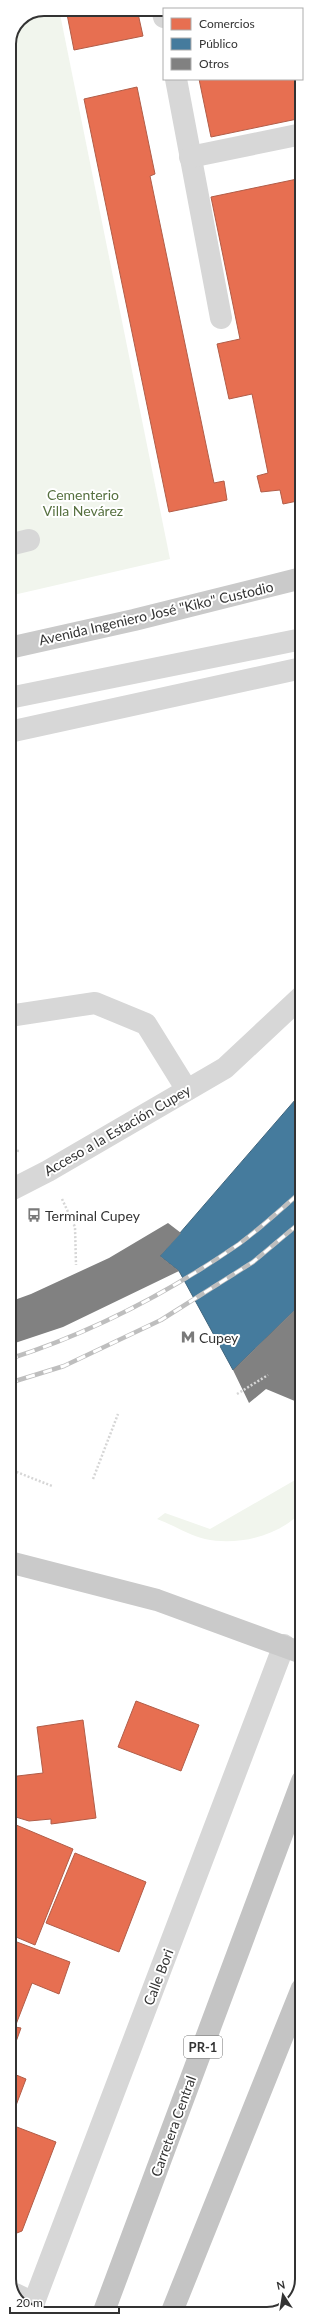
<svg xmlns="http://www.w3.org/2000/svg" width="311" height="2323" font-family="Lato,sans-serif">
<rect width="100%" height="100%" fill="#fff"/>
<!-- green -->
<g fill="#f1f5ed">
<polygon points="44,9 59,9 170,559 9,596 9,44 19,19"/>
<path d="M302,1476v35c-22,25 -64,35 -97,28 -16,-4 -32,-14 -48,-20l8,-6 45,16z"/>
</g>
<!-- shops -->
<g fill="#e76f51" stroke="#b15d48">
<polygon points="66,9 137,9 143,36 74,50"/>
<polygon points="199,79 302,79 302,118 211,137"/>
<polygon points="137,87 155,174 150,176 214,483 224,481 227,500 169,512 84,99"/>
<polygon points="302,178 302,500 283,504 280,490 261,492 257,476 268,473 252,394 229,399 217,344 240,339 211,197"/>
<polygon points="136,1701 199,1725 181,1771 118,1747"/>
<polygon points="83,1720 96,1818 51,1824 51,1819 29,1821 9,1815 9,1777 43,1773 37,1727"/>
<polygon points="9,1822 73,1849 35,1945 9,1934"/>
<polygon points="75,1853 146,1882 119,1952 46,1923"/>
<polygon points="9,1939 70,1962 59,1994 32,1983 15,2027 21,2028 9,2061"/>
<polygon points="9,2072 26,2079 9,2124"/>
<polygon points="9,2124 56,2142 22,2231 9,2236"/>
</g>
<!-- public -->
<polygon fill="#457b9d" stroke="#40657d" points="302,1092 302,1303 233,1370 179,1271 160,1256"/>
<!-- building -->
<g fill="#818181">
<polygon points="168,1223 181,1233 160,1256 179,1271 63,1327 9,1345 9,1302 31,1294 109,1258"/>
<polygon points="302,1303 302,1404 266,1389 249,1403 233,1370"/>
</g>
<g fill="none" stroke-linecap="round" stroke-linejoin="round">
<!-- path -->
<g stroke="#d6d6d6" stroke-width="2.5" stroke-dasharray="2 2" stroke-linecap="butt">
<polyline points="9,1150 19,1151"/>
<polyline points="62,1199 75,1227 76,1265"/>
<polyline points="237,1394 268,1375"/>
<polyline points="9,1469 52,1486"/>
<polyline points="93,1479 118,1414"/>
</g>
<!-- minor -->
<g stroke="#d7d7d7" stroke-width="22">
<polyline points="162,9 164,17"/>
<polyline points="176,79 221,318"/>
<polyline points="190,157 302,134"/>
<polyline points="9,545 29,540"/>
<polyline points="9,698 302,639"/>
<polyline points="9,732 302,668"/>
<polyline points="9,1016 95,1003 146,1024 187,1090"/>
<polyline points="9,1191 48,1171 225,1068 302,996"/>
<polyline points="15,2294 34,2303"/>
<polyline points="31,2310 284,1645"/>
</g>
<!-- major -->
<g stroke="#cacaca" stroke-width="22">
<polyline points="9,648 134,620 302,578"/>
<polyline points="9,1562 157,1600 302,1653"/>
</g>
<!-- highway -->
<g stroke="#c4c4c4" stroke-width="22">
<polyline points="103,2314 302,1781"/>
<polyline points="171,2314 302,1988"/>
</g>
<defs>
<g id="rail">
<path d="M9,1359c82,-26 159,-66 230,-115 22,-16 42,-35 63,-53"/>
<polyline points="9,1383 64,1366 161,1320 253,1262 302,1221"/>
</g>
</defs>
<!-- rail casing -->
<use href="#rail" stroke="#bebebe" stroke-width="4.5"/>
<!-- rail -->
<use href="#rail" stroke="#fff" stroke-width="3" stroke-dasharray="9" stroke-linecap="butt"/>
</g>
<!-- icons -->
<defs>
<symbol id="bus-bare" viewBox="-9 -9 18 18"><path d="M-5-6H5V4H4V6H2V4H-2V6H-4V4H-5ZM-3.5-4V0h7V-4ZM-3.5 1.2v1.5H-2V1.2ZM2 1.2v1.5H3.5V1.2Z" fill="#7a7a7a" stroke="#fff" stroke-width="2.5" paint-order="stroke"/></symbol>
<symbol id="metro-bare" viewBox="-9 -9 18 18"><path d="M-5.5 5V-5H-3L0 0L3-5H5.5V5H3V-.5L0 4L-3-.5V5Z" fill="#7a7a7a" stroke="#fff" stroke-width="2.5" paint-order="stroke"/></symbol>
</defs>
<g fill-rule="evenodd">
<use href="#bus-bare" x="24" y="1205" width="20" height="20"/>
<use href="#metro-bare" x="178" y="1327" width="20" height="20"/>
</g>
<g text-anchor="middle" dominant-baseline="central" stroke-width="4" stroke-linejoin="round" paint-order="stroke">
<!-- shield labels -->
<rect fill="#fff" stroke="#707070" stroke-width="1" x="184" y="2036" width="38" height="22" rx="3"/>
<g font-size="13" font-weight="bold" fill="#333">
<text x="203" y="2047">PR-1</text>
</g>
<!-- park labels -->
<g font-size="14" fill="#56703f" stroke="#fff">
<text x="83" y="494">Cementerio<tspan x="83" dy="16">Villa Nevárez</tspan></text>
</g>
<!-- street labels -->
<g font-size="14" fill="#333" stroke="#fff">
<text transform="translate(156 613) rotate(-13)">Avenida Ingeniero José "Kiko" Custodio</text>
<text transform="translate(117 1130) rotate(-30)">Acceso a la Estación Cupey</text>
<text transform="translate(158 1977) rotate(-69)">Calle Bori</text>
<text transform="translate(173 2126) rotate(-70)">Carretera Central</text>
</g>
<!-- poi labels -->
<g font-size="14" fill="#333" stroke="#fff" text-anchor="start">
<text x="45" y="1215">Terminal Cupey</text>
<text x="199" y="1337">Cupey</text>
</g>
</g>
<!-- crop -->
<path d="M0 0H311V2323H0ZM44 16H267A28 28 0 0 1 295 44V2279A28 28 0 0 1 267 2307H44A28 28 0 0 1 16 2279V44A28 28 0 0 1 44 16Z" fill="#fff" fill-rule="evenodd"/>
<path fill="none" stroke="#333" stroke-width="2" d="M44 16H267A28 28 0 0 1 295 44V2279A28 28 0 0 1 267 2307H44A28 28 0 0 1 16 2279V44A28 28 0 0 1 44 16Z"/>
<!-- legend -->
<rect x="163" y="8" width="140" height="72" fill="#ffffff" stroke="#adadad"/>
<rect x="171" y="18" width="20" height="12" fill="#e76f51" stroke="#adadad"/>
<text x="199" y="28" font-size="12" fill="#333333">Comercios</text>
<rect x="171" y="38" width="20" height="12" fill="#457b9d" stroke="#adadad"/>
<text x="199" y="48" font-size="12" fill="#333333">Público</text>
<rect x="171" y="58" width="20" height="12" fill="#818181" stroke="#adadad"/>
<text x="199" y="68" font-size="12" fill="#333333">Otros</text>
<!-- north arrow -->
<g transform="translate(283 2295) rotate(348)" stroke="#ffffff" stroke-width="3" paint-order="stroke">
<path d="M0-3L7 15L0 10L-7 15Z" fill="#333333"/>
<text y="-6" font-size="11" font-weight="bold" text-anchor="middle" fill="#333333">N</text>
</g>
<!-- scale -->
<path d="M10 2307v6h109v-6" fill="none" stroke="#333333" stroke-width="2"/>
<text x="16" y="2307" font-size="12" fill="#333333" stroke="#ffffff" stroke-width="3" paint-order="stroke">20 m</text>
</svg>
